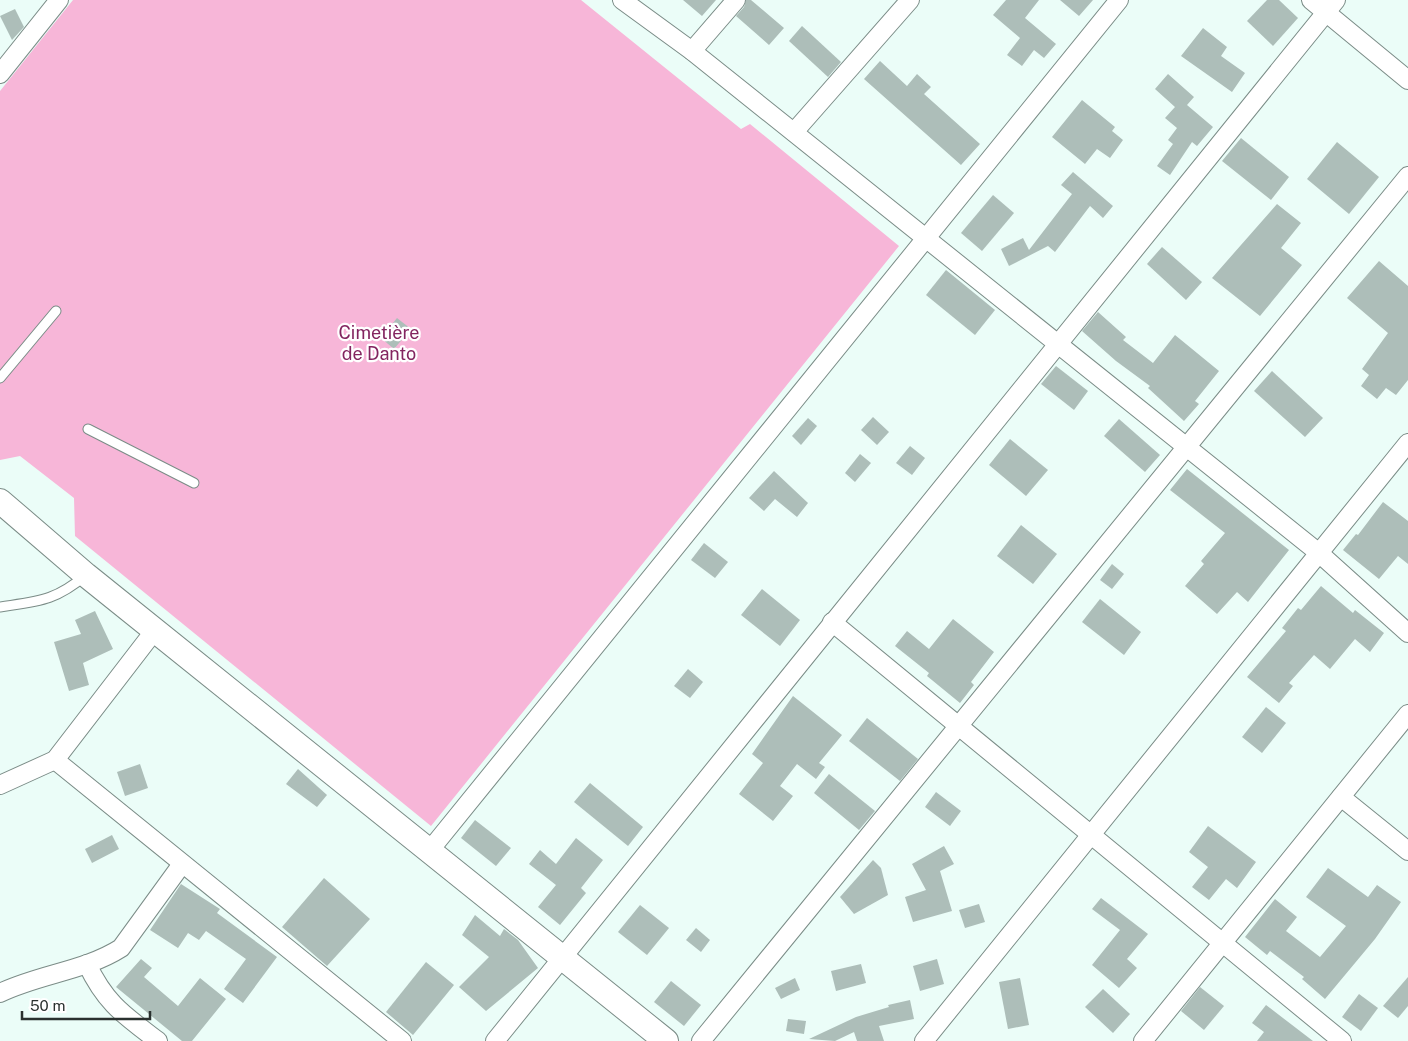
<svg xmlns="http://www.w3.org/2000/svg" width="1408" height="1041" font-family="'Public Sans',sans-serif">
<rect width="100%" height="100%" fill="#ebfdf8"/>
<!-- green -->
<polygon fill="#f7b6d8" points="73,0 581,0 741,129 750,124 899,246 431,826 75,536 74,498 20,456 0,460 0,91"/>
<!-- building -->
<g fill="#adbeb9">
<polygon points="683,0 716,0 702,16"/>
<polygon points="746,0 751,0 784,28 769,45 736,16 744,7"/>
<polygon points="1006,0 1039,0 1025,18 1056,44 1044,58 1034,50 1022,66 1007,55 1020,38 993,15"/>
<polygon points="1060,0 1093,0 1079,16"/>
<polygon points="1267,0 1279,0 1298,18 1273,46 1247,21"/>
<polygon points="15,9 24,27 12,40 0,16"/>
<polygon points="802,26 841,62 828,77 789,41"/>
<polygon points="1203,28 1227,47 1221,56 1245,73 1232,92 1181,56"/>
<polygon points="880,61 907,86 917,74 931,87 924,94 980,144 961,165 864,79"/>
<polygon points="1168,74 1194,97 1187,105 1213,127 1197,146 1192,142 1170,175 1157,166 1173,144 1168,140 1177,128 1165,118 1175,107 1155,89"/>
<polygon points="1082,100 1115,127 1112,131 1123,140 1110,158 1097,149 1085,164 1052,137"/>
<polygon points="1241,138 1289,177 1271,200 1222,161"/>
<polygon points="1337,142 1379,177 1349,214 1307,179"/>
<polygon points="1073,172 1113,206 1103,218 1090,206 1055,252 1048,246 1009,266 1001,249 1023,238 1029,250 1072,194 1061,185"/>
<polygon points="993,195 1014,213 982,251 961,233"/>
<polygon points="1277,204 1301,223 1281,248 1302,265 1260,316 1212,278"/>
<polygon points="1162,247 1202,282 1186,300 1147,264"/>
<polygon points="1379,261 1408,286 1408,380 1396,395 1386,388 1377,399 1361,386 1369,375 1362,369 1388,333 1347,298"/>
<polygon points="946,270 995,310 975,335 926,295"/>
<polygon points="1098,312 1126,337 1123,340 1153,363 1175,335 1219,371 1195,401 1199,404 1184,421 1148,388 1150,386 1116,361 1082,331"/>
<polygon points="397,318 411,329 394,349 381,338"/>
<polygon points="1056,366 1088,391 1074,410 1041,384"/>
<polygon points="1272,371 1323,418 1305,437 1254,391"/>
<polygon points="873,417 889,432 877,445 861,430"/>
<polygon points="808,418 817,426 801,445 792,436"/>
<polygon points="1119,419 1160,455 1145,472 1104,436"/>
<polygon points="1010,439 1048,470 1026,496 989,465"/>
<polygon points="910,446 925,458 912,475 896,463"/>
<polygon points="860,454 871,463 855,482 845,473"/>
<polygon points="1187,469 1289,550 1248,602 1237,592 1217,614 1185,586 1204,564 1201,561 1225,533 1170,490"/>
<polygon points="774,471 808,503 797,517 775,499 764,511 749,498"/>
<polygon points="1383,502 1408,521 1408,564 1398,556 1379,579 1343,550 1356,534 1358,535"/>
<polygon points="1021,525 1057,554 1033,584 997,556"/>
<polygon points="704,543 728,562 715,578 691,560"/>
<polygon points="1112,564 1124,574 1112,589 1100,580"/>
<polygon points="1321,586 1353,613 1355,610 1384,633 1370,652 1355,639 1330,669 1314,655 1289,683 1293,686 1279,703 1247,677 1286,631 1282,628 1298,608 1301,610"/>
<polygon points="762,589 800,620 780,646 741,615"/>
<polygon points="1100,599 1141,632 1124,655 1082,622"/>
<polygon points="95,611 113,649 83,663 89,685 69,691 54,642 81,634 75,620"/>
<polygon points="953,619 994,652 971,682 974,685 960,703 927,676 929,673 895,646 907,631 929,649"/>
<polygon points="688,669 703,682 690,698 674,686"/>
<polygon points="793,696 842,735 819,763 825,767 816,779 797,764 780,786 793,796 773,821 739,794 763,763 752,754"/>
<polygon points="1266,707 1286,723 1262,753 1242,737"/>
<polygon points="867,718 918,759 900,781 849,741"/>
<polygon points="140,764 148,788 125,796 117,772"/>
<polygon points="298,769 327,795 317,807 286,784"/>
<polygon points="829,774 875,811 859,830 814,793"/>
<polygon points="590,783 643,827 628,846 574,802"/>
<polygon points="936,792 961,811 950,826 925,807"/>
<polygon points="475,820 511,848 496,866 461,838"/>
<polygon points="1208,826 1256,862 1237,888 1226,879 1209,900 1192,887 1208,867 1189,852"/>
<polygon points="112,835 119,849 92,863 85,849"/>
<polygon points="576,838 603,860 581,888 586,893 560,925 538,907 556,885 529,864 540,850 556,864"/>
<polygon points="944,846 954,864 940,871 952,911 913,922 905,897 926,890 912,864"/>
<polygon points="873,860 881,868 888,895 854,914 840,897"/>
<polygon points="1328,868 1368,897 1377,885 1401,902 1375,939 1325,999 1302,979 1304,977 1270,951 1267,955 1245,937 1275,899 1297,917 1286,931 1320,957 1346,926 1306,897"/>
<polygon points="324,878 370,919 327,966 282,927"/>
<polygon points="181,884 220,909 217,913 277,957 243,1003 224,989 246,959 206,931 199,940 188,933 178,948 150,930"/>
<polygon points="1101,898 1148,934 1127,959 1137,968 1119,988 1092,965 1120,930 1092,909"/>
<polygon points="979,904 985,922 965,928 959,910"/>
<polygon points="640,905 669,928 647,955 618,932"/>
<polygon points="475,915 500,936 504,929 518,940 538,968 486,1011 459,987 489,957 462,935"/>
<polygon points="696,928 710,940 701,952 686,940"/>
<polygon points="141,959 152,968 144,977 178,1006 200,978 226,999 192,1041 182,1041 116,987"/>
<polygon points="937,959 944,984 920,991 913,966"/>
<polygon points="426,962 454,985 413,1035 386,1012"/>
<polygon points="861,964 866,983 836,991 831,971"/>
<polygon points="1408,977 1408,1006 1398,1018 1383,1006"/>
<polygon points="795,978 800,990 781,999 775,988"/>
<polygon points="1020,978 1029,1025 1008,1029 999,982"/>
<polygon points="671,981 701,1005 684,1026 654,1002"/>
<polygon points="1200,987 1224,1006 1204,1030 1181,1011"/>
<polygon points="1103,989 1130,1014 1113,1033 1085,1007"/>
<polygon points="1359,994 1378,1008 1361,1031 1342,1017"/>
<polygon points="910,1000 914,1019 879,1026 884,1041 857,1041 854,1032 835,1041 809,1039 856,1017 889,1007 888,1005"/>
<polygon points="1266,1005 1313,1041 1257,1041 1264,1032 1252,1023"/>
<polygon points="788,1019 806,1021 804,1034 786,1031"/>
</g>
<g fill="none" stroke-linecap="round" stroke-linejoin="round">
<defs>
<g id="lane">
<polyline points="0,378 56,311"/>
<polyline points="88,429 194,483"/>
<path d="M0,607c39,-6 55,-6 86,-32"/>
</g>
<g id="street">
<polyline points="622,0 692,51 1319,553 1408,633"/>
<polyline points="1311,0 1408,80"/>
<polyline points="692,51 736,0"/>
<polyline points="0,74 59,0"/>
<polyline points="794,132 910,0"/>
<polyline points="832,622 1342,1041"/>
<polyline points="55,760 402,1041"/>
<polyline points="0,785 55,760 155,630"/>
<polyline points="1341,797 1408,851"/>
<polyline points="430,850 1119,0"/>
<path d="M87,964c19,40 37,51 71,77"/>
<path d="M0,993c39,-19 85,-22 121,-45l61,-84"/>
<polyline points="495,1041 1336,0"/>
<polyline points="701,1041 1408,176"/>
<polyline points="924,1041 1408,443"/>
<polyline points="1143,1041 1408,714"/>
</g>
<polyline id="secondary" points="0,501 86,575 666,1041"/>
</defs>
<!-- lane casing -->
<use href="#lane" stroke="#7b8c87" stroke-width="11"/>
<!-- street casing -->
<use href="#street" stroke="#7b8c87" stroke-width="20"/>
<!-- secondary casing -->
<use href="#secondary" stroke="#7b8c87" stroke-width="26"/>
<!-- lane -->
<use href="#lane" stroke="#fff" stroke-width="9"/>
<!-- street -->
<use href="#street" stroke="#fff" stroke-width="18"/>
<!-- secondary -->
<use href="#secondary" stroke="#fff" stroke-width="24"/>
</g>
<g text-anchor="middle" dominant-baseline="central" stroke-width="4.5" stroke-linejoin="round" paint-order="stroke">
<!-- park labels -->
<g font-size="18" fill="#832560" stroke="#fff">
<text x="379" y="332">Cimetière<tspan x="379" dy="21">de Danto</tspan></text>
</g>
</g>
<!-- scale -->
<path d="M22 1011v8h128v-8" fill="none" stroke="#2a312f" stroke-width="2.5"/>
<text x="30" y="1011" font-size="15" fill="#2a312f" stroke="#ffffff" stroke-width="4" paint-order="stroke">50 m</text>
</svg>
